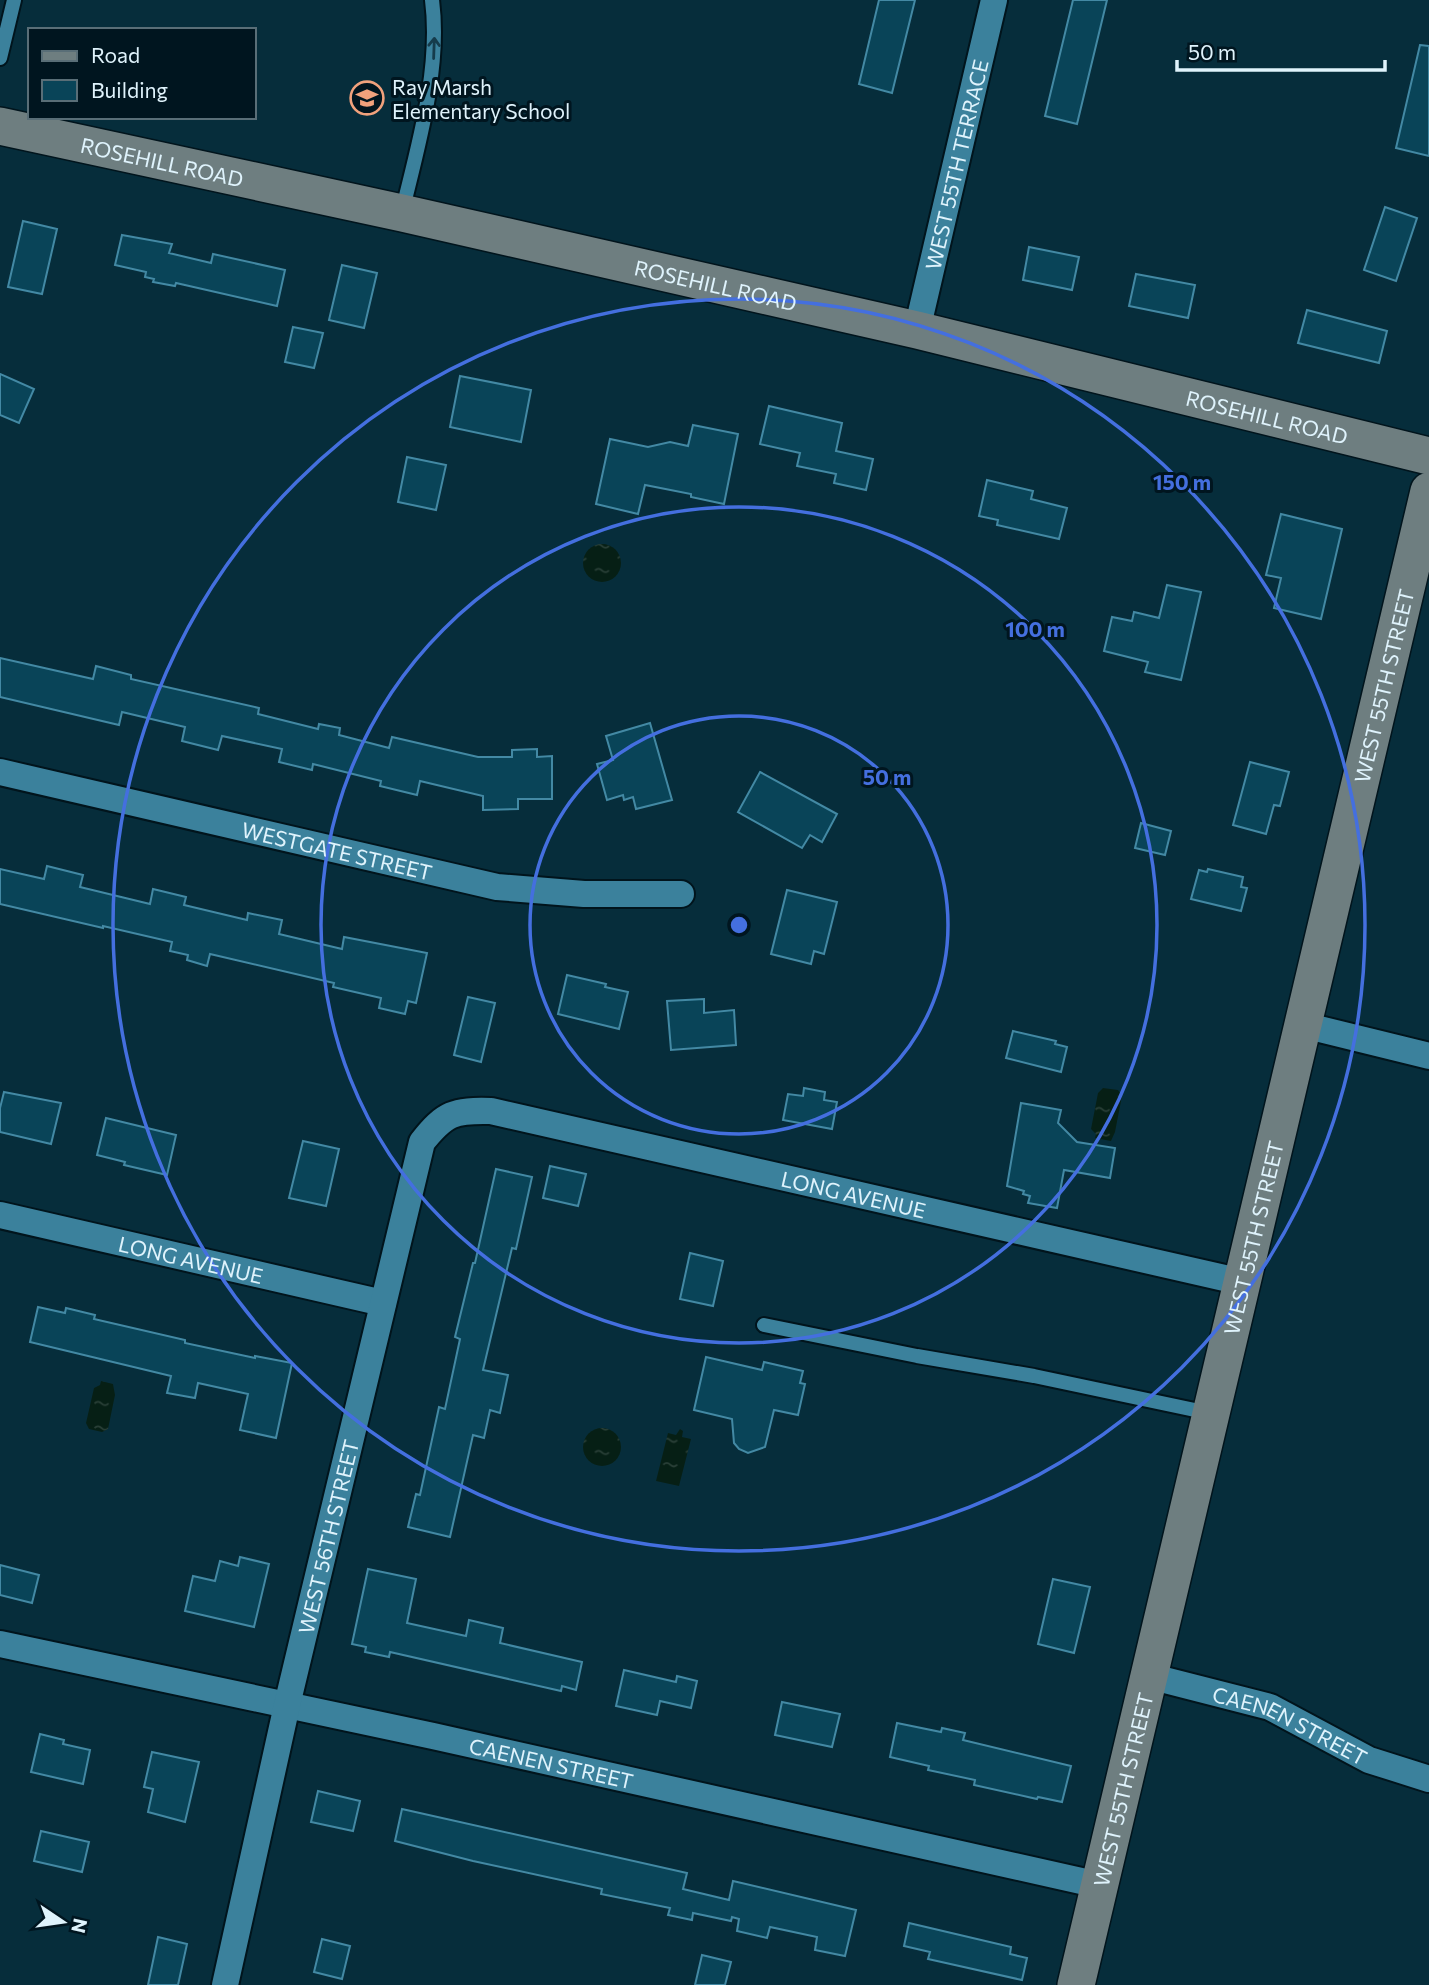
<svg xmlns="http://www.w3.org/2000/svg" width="1429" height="1985" font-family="Commissioner,sans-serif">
<defs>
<pattern id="water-ripples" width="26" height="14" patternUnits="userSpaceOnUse" patternTransform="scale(1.75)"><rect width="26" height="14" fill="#061f15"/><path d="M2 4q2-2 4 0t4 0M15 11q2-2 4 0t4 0" fill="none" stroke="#2a4038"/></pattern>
</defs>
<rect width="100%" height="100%" fill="#062d3b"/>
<!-- water -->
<g fill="url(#water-ripples)">
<circle cx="602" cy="563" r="19"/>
<polygon points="1103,1088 1118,1090 1122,1096 1115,1132 1111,1141 1095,1138 1096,1134 1091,1129 1098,1093"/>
<polygon points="101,1381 113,1384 115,1395 108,1429 102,1432 89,1429 86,1423 94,1388 100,1385"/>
<circle cx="602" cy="1447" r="19"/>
<polygon points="680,1429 683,1431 682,1437 691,1439 679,1486 656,1481 668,1433 676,1435"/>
</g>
<!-- building -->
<g fill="#094458" stroke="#4389a4" stroke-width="2">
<polygon points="879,0 915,0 892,93 859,84"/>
<polygon points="1073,0 1107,0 1077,124 1045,116"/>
<polygon points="1420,45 1429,46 1429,156 1396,148"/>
<polygon points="1385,207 1417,218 1396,281 1364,270"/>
<polygon points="23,221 57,229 42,294 8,287"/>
<polygon points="122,235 172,244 169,253 211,263 213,254 285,270 277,306 176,283 175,286 153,282 154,279 145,277 146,272 115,265"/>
<polygon points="1029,247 1079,257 1072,290 1023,280"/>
<polygon points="342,265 377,273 364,328 329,320"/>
<polygon points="1136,274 1195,285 1188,318 1129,306"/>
<polygon points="1307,310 1387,331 1379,363 1298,343"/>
<polygon points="293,327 323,333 314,368 285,362"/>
<polygon points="0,374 34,389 19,423 0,415"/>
<polygon points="460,376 531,390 521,442 450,427"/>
<polygon points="769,406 842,423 836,451 873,459 866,490 834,483 836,474 797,466 800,453 760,444"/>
<polygon points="693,425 738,434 724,504 691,497 691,494 645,485 638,514 596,504 610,439 648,447 670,442 688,446"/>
<polygon points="407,457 446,465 436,510 398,502"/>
<polygon points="987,480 1033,491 1031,499 1067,508 1059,539 997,525 998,520 979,516"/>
<polygon points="1281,514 1342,529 1321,619 1274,608 1281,578 1266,575"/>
<polygon points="1167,585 1201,592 1181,680 1145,672 1148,662 1104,651 1112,617 1132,621 1134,612 1159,618"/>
<polygon points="0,658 93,679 96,666 131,675 131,679 259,708 258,714 318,729 319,724 340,728 339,735 389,748 392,737 478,757 512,757 512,750 537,749 537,757 552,756 552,799 518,799 518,809 483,810 483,796 420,781 417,795 380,786 381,781 313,764 312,770 279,762 282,749 222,736 218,750 182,741 185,727 122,712 119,725 0,697"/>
<polygon points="650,723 672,800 636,809 633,797 624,800 623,795 607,800 597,764 613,760 606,736"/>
<polygon points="1250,762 1289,772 1280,806 1274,805 1266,834 1233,825"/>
<polygon points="760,772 837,814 822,842 810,835 802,848 738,812"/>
<polygon points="1141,823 1171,831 1165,855 1135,848"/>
<polygon points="47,866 83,875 80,887 150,904 153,889 186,897 184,905 247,920 248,913 282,920 279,934 342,949 344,937 427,953 416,1003 408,1001 405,1014 379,1008 381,998 333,987 334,983 210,954 207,966 187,960 188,955 170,951 172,942 103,926 103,928 0,904 0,869 44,879"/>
<polygon points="1208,869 1243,877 1241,887 1247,888 1241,911 1191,899 1199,870 1207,872"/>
<polygon points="787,890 837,902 824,954 814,951 811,964 771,954"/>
<polygon points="567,975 606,984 605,987 628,992 619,1029 558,1014"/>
<polygon points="468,997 495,1003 481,1062 454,1055"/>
<polygon points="704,999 704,1013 734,1010 736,1045 671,1050 667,1001"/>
<polygon points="1013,1031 1056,1041 1055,1044 1067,1047 1061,1072 1006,1058"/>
<polygon points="804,1088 825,1092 824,1100 837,1102 832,1129 783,1120 788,1094 803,1096"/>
<polygon points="4,1092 61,1103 51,1144 0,1132 0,1108"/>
<polygon points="1021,1103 1061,1110 1058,1123 1077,1142 1115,1148 1110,1178 1064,1170 1057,1208 1028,1203 1030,1196 1023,1194 1024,1191 1007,1186"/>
<polygon points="106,1118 176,1135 167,1175 124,1165 125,1162 97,1155"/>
<polygon points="303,1141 339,1149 326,1206 289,1198"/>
<polygon points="550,1166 586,1174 578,1206 543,1198"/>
<polygon points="496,1169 532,1177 516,1249 512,1248 483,1370 508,1375 500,1413 490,1410 484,1438 473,1435 450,1537 408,1527 416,1494 420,1495 439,1407 445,1409 460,1339 455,1337 473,1263 475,1263"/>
<polygon points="690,1253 723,1261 713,1306 680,1299"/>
<polygon points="38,1307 65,1313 66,1308 95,1315 94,1319 185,1340 185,1343 255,1358 255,1356 292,1363 276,1438 240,1430 248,1394 198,1383 195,1398 167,1393 171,1376 30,1342"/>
<polygon points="706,1357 762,1370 764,1362 803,1371 800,1383 805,1384 798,1415 774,1410 765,1447 748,1453 739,1449 734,1443 732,1419 694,1410"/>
<polygon points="240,1557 269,1564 254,1627 185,1611 193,1576 215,1581 220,1561 238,1566"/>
<polygon points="0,1565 39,1575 32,1603 0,1595"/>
<polygon points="368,1569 416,1579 407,1623 466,1636 469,1620 503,1628 500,1643 582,1662 576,1690 562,1686 561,1691 390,1652 389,1657 365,1652 366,1647 352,1644"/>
<polygon points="1053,1579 1090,1587 1074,1653 1038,1644"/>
<polygon points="624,1670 676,1682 677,1676 697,1681 691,1708 660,1701 657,1715 616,1706"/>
<polygon points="782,1702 840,1714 832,1747 775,1735"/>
<polygon points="897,1723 941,1732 942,1728 965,1733 963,1740 1071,1766 1062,1802 1038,1797 1037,1799 974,1785 975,1780 928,1770 929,1766 890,1757"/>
<polygon points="40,1734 64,1740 63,1744 90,1750 83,1784 31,1772"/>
<polygon points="152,1752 199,1762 185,1822 148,1812 153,1789 144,1787"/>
<polygon points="318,1791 360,1801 353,1831 311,1822"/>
<polygon points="402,1809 687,1873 683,1889 729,1900 733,1881 856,1910 845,1956 815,1950 817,1937 770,1927 767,1938 737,1931 739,1919 732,1917 731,1921 693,1913 692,1920 668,1915 670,1908 601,1894 602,1889 473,1861 395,1841"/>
<polygon points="41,1831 89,1842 82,1872 34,1861"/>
<polygon points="909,1923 1011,1947 1010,1954 1027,1958 1022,1980 928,1959 930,1952 904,1946"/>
<polygon points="158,1937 187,1944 178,1985 148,1985"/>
<polygon points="322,1939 350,1946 342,1979 314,1972"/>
<polygon points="702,1955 731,1962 725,1985 695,1985"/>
</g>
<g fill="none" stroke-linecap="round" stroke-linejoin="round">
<defs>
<g id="lane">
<polyline points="0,58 14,0"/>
<path d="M402,212c16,-66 39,-144 30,-212"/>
<polyline points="764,1325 917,1356 1034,1376 1209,1413"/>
</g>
<g id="street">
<path id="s1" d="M917,330l77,-330"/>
<path id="s2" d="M0,772l497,115 87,7h97"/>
<polyline points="1303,1025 1429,1056"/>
<path id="s3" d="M0,1215l383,88"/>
<path id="s4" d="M0,1644l433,92 666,149"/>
<path id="s5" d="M1149,1676l121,31 99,53 60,19"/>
<path id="s6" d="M225,1985l62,-280 135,-563c23,-29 32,-32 69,-31l751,171"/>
</g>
<g id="secondary">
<path id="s7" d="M0,126l402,87 515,117 512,126"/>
<path id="s8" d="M1076,1985l353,-1494"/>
</g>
</defs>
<!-- lane casing -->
<use href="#lane" stroke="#01141c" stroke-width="18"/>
<!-- street casing -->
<use href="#street" stroke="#01141c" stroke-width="30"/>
<!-- secondary casing -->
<use href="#secondary" stroke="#01141c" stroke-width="40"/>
<!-- lane -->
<use href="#lane" stroke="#3b819c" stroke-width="14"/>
<!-- street -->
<use href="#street" stroke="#3b819c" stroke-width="26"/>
<!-- secondary -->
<use href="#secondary" stroke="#6e7e80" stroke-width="37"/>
</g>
<!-- one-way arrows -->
<defs><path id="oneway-shaft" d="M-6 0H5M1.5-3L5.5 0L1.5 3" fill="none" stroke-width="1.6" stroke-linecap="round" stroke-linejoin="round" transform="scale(1.75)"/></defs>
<use stroke="#153b4b" href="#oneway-shaft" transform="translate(434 48) rotate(-88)"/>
<!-- distance rings -->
<g fill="none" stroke="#446fdf" stroke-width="3.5">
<circle cx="739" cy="925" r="209"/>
<circle cx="739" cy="925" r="418"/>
<circle cx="739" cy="925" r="626"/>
</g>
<!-- icons -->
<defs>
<symbol id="school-ring" viewBox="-11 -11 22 22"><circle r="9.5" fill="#00151f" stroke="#f1a17c" stroke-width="1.5"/><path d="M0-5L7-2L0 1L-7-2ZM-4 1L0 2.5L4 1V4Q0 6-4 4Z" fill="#f1a17c"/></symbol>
</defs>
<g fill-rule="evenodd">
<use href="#school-ring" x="348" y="79" width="38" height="38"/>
</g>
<g text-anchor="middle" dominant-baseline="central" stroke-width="6" stroke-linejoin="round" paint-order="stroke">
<!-- poi labels -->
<g font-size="21" fill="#dff3fc" stroke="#00151f" text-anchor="start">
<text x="392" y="86">Ray Marsh<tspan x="392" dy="24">Elementary School</tspan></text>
</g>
<!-- street labels -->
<g font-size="21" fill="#dff3fc" stroke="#00151f">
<text stroke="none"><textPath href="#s7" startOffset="166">ROSEHILL ROAD</textPath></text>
<text stroke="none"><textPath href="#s1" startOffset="170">WEST 55TH TERRACE</textPath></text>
<text stroke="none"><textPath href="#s7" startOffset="733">ROSEHILL ROAD</textPath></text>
<text stroke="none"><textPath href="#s7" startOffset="1300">ROSEHILL ROAD</textPath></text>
<text stroke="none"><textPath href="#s8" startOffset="1335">WEST 55TH STREET</textPath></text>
<text stroke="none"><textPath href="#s2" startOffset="346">WESTGATE STREET</textPath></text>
<text stroke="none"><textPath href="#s6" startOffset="1318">LONG AVENUE</textPath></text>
<text stroke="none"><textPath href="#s8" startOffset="768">WEST 55TH STREET</textPath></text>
<text stroke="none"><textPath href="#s3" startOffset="196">LONG AVENUE</textPath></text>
<text stroke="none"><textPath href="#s6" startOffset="460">WEST 56TH STREET</textPath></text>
<text stroke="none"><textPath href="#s5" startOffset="150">CAENEN STREET</textPath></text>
<text stroke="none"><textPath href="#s4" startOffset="564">CAENEN STREET</textPath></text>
<text stroke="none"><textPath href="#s8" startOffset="201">WEST 55TH STREET</textPath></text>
</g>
</g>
<circle cx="739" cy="925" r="10" fill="#446fdf" stroke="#00151f" stroke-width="3.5"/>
<g font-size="21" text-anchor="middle" font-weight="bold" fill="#446fdf" stroke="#00151f" stroke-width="6" stroke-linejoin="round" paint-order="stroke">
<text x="1182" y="490">150 m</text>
<text x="1035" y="637">100 m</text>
<text x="887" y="785">50 m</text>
</g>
<!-- legend -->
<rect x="28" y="28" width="228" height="91" fill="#00151f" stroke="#596e77" stroke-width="2"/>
<rect x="42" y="51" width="35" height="10" fill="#6e7e80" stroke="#596e77" stroke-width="2"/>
<text x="91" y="63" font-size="21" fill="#dff3fc">Road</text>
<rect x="42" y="80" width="35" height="21" fill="#094458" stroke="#596e77" stroke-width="2"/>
<text x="91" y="98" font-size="21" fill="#dff3fc">Building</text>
<!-- north arrow -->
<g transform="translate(63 1922) rotate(103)" stroke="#00151f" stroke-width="5" paint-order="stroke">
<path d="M0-5L12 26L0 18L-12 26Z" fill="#dff3fc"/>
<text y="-10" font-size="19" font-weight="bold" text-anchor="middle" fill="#dff3fc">N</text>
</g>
<!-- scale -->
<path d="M1177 60v10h208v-10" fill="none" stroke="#dff3fc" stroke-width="3.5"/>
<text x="1188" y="60" font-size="21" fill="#dff3fc" stroke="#00151f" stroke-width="5" paint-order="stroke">50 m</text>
</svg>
